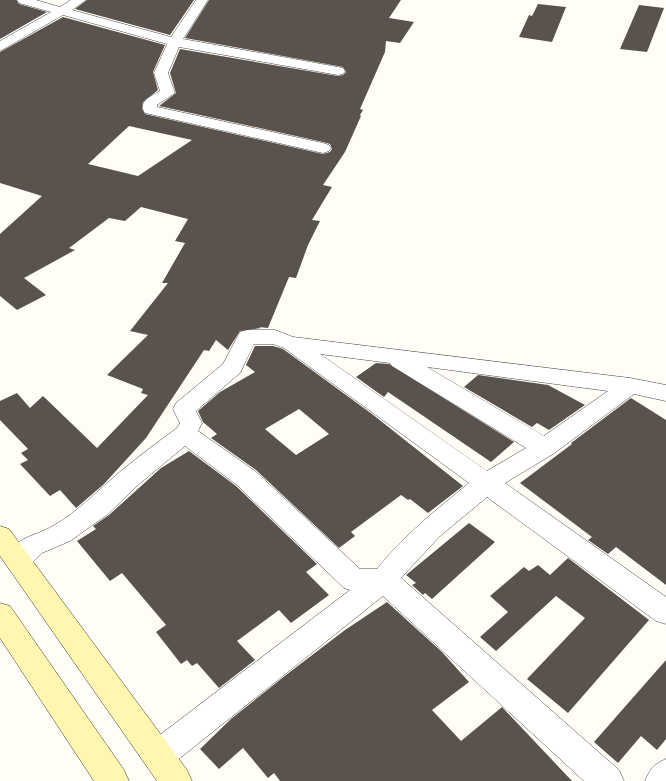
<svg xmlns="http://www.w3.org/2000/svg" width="666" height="781" font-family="'Times New Roman',serif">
<rect width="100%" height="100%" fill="#fffdf5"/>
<!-- building -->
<g fill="#5a524d" fill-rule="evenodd">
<polygon points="0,0 16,0 19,4 47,12 0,39"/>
<polygon points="87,0 194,0 170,35 75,9"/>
<path d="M209,0h192l-12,18 25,4 -14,21 -14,-2 -1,11 -25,57 3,1 -3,5 1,1 -16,36 -22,33 9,2 -20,33 8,1 -12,24 -12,33 -7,-1 -21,51 -9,-1 2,1 -21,3 -12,19 -12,-10 -7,11 -5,-1 -58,88 -42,46 -28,24 -16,-18 -10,6 -30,-32 8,-4 -7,-7 7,-4 -28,-29v-19l17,-8 13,15 13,-12 54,52 51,-53 -7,-2 2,-4 -36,-14 41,-40 -18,-4 38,-48h-6l23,-40 -10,-2 13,-22 -47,-12 -16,14 -16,-3 -40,30 6,2 -51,28 22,17 -29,15 -17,-14v-62l42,-38 -42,-13v-131l63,-35 102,28 -12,27 5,18 -15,12 -1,7 3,5 178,40 7,-2 2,-3 -2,-5 -7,-2 -164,-36 17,-13 -6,-20 10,-24 158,27 5,-1 3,-3 -3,-5 -158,-29zM129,126l63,14 -54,36 -50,-12z"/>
<polygon points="538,4 566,7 552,42 519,37 529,15 532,16"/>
<polygon points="639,5 664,8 647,52 620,49"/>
<path d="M255,346h18l10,3 89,65 91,72 -35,27 -18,-14 -2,1 -7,-5 -50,37 4,4 -16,12 -83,-78 -45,-32 6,-4 -14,-12 -5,-11 22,-19 35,-20 -9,-7zM299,409l30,25 -33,21 -31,-26z"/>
<polygon points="376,363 389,364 514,442 491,462 388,392 384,397 356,377"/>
<polygon points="478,375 548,385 585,405 549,430 537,423 532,427 464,387"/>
<polygon points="631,398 666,420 666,585 616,547 608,554 588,540 592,537 520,483 572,444 571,443"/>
<polygon points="189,451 236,486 317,564 306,572 329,595 291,623 279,610 237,641 255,660 219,688 197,663 192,666 187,660 181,664 156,632 166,625 122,573 110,581 77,541 96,529 93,526 109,515 161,468"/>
<polygon points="469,523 495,542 432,599 425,593 423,595 412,585 416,583 406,575"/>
<polygon points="568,558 649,620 568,713 527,679 585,618 556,596 496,651 480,637 508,612 490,596 524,567 529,571 538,565 550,575"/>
<polygon points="387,602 442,652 469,682 432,710 461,741 502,707 572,781 280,781 274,773 268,778 243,748 219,769 200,749 231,719 286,675 345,630"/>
<polygon points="666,660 666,739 657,750 641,736 618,763 594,742"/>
</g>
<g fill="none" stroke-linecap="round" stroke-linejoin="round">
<defs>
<g id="street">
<path d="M17,0h19l24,7 11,-7h15l-14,10 99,27 25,-37h12l-25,39 155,28 5,1 2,3 -2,3 -5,1 -159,-28 -11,26 7,20 -18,12v2l166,36 6,2 2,3 -2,3 -6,2 -178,-40c-8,-12 7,-17 15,-22l-6,-18 13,-29 -104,-29 -63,36v-10l51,-29 -32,-9z"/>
<path d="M247,330h28l18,7 337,41 36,7v16l-32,-7 -81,60 -48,29 161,114v27l-10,-3 -169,-124 -48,40 -38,41 218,192 5,11h-40l-201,-185 -213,170 -11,5 -11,-5 -5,-11 5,-11 202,-154 -6,-2 -107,-103 -52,-39 -47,39 -30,29 -38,27 -28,12 -15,15 -9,3 -9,-3 -4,-8c12,-25 27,-22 48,-34 26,-15 45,-36 68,-55 18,-15 37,-29 56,-43l3,-5 -7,-14 3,-6 47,-39 17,-32zM254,344h19l11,4 185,135c-33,27 -66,53 -92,86h-17l-105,-98 -57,-40 4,-8 -6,-12 44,-38zM320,354l70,9 2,3 134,82 -39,23zM427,367l181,24 -64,45z"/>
<path d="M666,759v22h-21c5,-12 9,-17 21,-22z"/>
</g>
<g id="secondary">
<polygon points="0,526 9,529 187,770 192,781 157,781 0,556"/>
<polygon points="0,603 10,606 124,770 129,781 94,781 0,638"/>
</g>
</defs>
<!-- street casing -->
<use href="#street" stroke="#444" stroke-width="1"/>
<!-- secondary casing -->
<use href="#secondary" stroke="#333" stroke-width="1"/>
<!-- street -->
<use href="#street" fill="#fff" fill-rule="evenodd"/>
<!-- secondary -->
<use href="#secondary" fill="#fff6b0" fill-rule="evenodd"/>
</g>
</svg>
